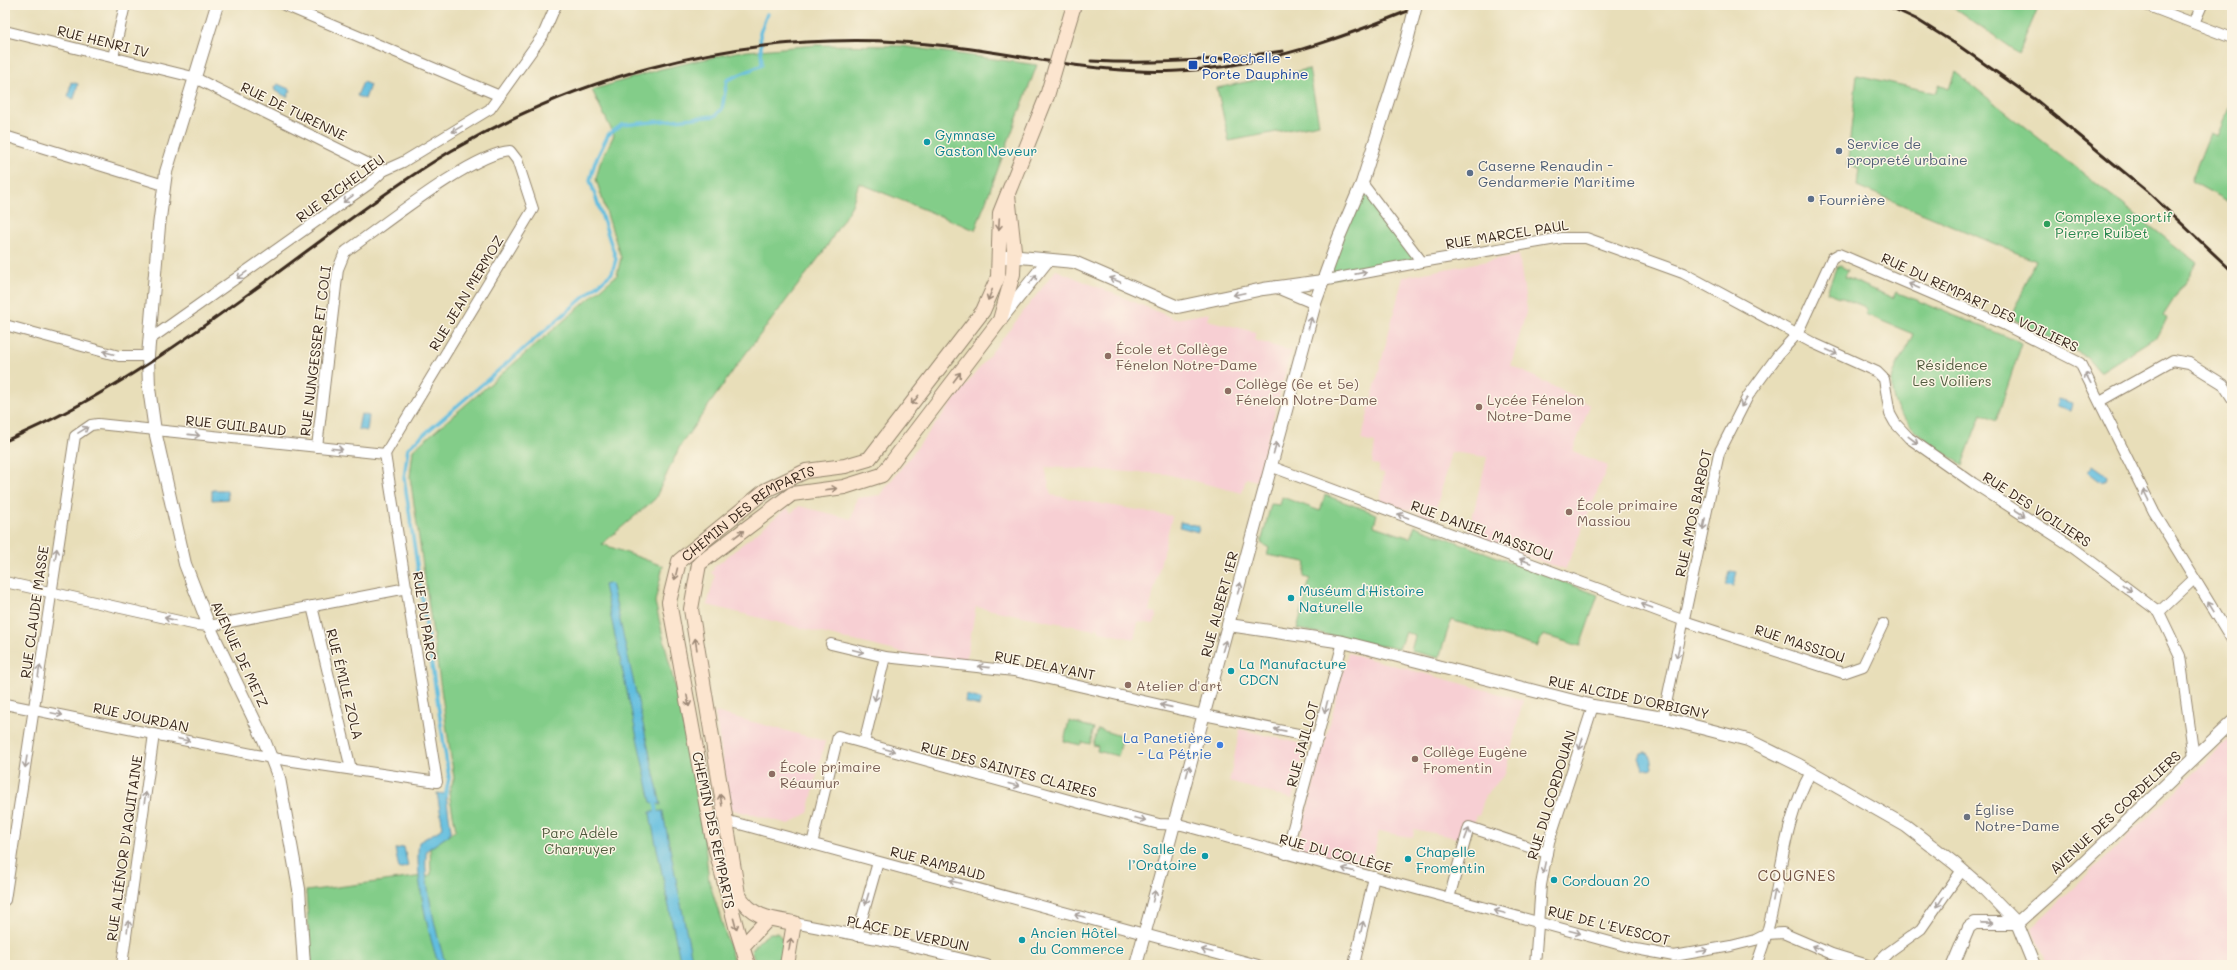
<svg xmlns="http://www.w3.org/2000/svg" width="2237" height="970" font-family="Mali,sans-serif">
<rect width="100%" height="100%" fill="#fcf5e5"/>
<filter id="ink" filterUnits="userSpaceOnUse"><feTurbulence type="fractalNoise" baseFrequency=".025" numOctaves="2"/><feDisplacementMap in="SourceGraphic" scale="8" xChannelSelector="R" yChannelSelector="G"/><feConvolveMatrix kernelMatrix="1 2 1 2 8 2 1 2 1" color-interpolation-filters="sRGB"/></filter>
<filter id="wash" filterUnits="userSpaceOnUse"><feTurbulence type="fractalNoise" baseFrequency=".012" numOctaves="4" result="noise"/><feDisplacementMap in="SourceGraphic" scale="16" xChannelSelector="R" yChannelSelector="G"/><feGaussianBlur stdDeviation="0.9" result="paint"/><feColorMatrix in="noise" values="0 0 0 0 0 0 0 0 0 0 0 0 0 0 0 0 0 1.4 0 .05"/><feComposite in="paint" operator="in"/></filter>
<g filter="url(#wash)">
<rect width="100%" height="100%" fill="#e8deb9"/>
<!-- built -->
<g fill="#f7cfd3">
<polygon points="1519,255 1527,309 1511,365 1590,405 1573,451 1608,466 1565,570 1468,535 1487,457 1451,452 1433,522 1422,518 1419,512 1397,507 1393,508 1380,503 1384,473 1379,472 1379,465 1372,464 1375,443 1361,440 1403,277"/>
<polygon points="1056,270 1175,319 1209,313 1207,320 1256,332 1254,340 1291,351 1257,481 1246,478 1242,493 1166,474 1045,467 1051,495 1172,516 1149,611 1157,613 1154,624 1138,622 1134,639 1100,632 1096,627 1094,630 976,607 966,660 916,656 707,605 715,577 711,572 714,570 713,568 787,508 791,513 799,506 851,519 857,498 880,495"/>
<polygon points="1348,653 1523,700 1505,774 1485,796 1479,816 1476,815 1474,824 1467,822 1462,839 1414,829 1413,838 1379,831 1371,868 1297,849"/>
<polygon points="715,712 825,741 808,813 789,824 730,809"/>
<polygon points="1240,729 1306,745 1292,799 1229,782"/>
<polygon points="2232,737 2232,965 2048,965 2031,928"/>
</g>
<!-- green -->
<g fill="#83cd89" stroke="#5f7c54">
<polygon points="1950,5 2039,5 2019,53"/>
<polygon points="816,45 901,46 1037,65 975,230 859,183 852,205 824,251 740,361 680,446 655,499 602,544 663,566 655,602 699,789 709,881 735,965 311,965 306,891 431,875 430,848 456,830 449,793 454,778 410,477 413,450 617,275 621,258 596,179 600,163 614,135 592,90 661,69 736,52"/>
<polygon points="1309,69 1319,124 1229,141 1217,88"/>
<polygon points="1955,72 2197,263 2163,316 2166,318 2157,336 2100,372 2087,357 2011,318 2036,261 1857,186 1859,168 1847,166 1857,75 1936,93 1939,85 1949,89"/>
<polygon points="2232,101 2232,204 2191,181 2210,133 2217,136"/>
<polygon points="1362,183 1422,262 1322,281"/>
<path d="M1840,266l8,4 -3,7 48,21 3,-6 126,51 -26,78 -15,-7 -19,51c-28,-20 -79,-48 -69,-89 4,-15 15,-28 20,-42l-48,-20 2,-4 -4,-4 -36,-14 9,-24z"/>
<polygon points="1325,495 1377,514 1374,526 1410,538 1415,526 1598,595 1580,646 1543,635 1537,647 1451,620 1439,658 1411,651 1415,636 1405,632 1399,649 1297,629 1310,579 1304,577 1306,562 1267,555 1269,548 1261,543 1271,504 1280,505 1282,497 1320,511"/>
<polygon points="1069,721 1094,728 1090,744 1082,742 1080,745 1064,741"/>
<polygon points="1098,729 1123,737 1118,756 1097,751 1098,746 1093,745"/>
<path d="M770,933h7c10,8 7,21 5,32h-26l-5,-14 8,-10z"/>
</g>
<!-- water -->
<g fill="#61bddf" stroke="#4e747e">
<polygon points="71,82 78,84 74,99 68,97"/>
<polygon points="363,82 370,85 365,99 357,96"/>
<polygon points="278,84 291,90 287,97 275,91 274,87"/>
<polygon points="2058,399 2072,403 2070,410 2056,406"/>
<polygon points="361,414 369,416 367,431 358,429"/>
<polygon points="2093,465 2107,475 2106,480 2101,482 2088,472"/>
<polygon points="212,490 227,490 228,499 212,500"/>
<polygon points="1180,522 1199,526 1198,532 1180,527"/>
<polygon points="1730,571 1737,572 1733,586 1726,585"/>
<polygon points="611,583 616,603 661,805 651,802 604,585"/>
<polygon points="966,695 981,699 979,706 965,702"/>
<path d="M1646,752c5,4 5,10 6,16l-2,2 -7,-2 -4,-10 2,-5z"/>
<path d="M437,793l9,1 5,36 -2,5 -22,15c-6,21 11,93 19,115h-7c-11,-29 -25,-94 -20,-123l24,-14z"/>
<polygon points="663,811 663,813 693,965 681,965 651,820 650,812"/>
<polygon points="404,847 408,866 399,869 395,849"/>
</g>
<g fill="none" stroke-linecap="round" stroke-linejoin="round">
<!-- stream -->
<g stroke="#61bddf" stroke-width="3.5">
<polyline points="445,797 449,778 404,478 408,448 612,273 616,259 590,180 595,162 608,135 622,125 715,116 722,109 727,80 762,65 760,33 767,14"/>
<polyline points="655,800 657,814"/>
</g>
</g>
</g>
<g filter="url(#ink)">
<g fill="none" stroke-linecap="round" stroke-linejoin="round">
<defs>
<g id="minor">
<polyline points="284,5 500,96"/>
<polyline points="2146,5 2232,38"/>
<polyline points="2194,23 2202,5"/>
<polyline points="5,31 193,77 383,171"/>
<polyline points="113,57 125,5"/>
<polyline points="5,136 164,185"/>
<polyline points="1362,183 1422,262"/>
<polyline points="1322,281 1422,262 1562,238 1586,238 1683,273 1813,343 1877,372 1884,379 1890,414 1895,423 1909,438 1973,483 2068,544 2159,612 2180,656 2194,758"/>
<polyline points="5,325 119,356 148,356"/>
<polyline points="149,340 369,184 383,171 403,162 490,109 543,35 556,5"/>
<polyline points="2100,401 2173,360 2189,363 2223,384 2232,398"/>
<path d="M317,447l21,-178 7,-17c35,-24 127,-99 165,-101l7,9 16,49 -148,245"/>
<polyline points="1270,466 1690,623 1843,673 1863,666 1883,624"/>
<polyline points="5,582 197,625 209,626 407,588"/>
<polyline points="312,606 351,769"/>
<polyline points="2159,612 2194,579"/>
<polyline points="831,644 885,657 1014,671 1204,715 1318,738"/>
<polyline points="5,704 272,758 437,782 385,454"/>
<polyline points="1663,718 1719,453 1748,396 1778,355 1797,334 1832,258 1839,254 2005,325 2080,363 2154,512 2232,640"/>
<polyline points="864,743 885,657"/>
<polyline points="725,820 1258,965"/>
<polyline points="812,844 838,736 1105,810 1159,824 1182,825 1636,949 1674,956 1731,946 1755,940 1767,934 1783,933 1832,954 1868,965"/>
<polyline points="1286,854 1343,642"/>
<polyline points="1449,898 1469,827 1547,853"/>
<polyline points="5,900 75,436 91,425 98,424 385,454"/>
<polyline points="794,923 893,942 987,965"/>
<polyline points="857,936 878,862"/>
<polyline points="122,965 154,734"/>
<polyline points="1354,965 1374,877"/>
<polyline points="1535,965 1541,885 1549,842 1593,706"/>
<path d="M1756,965c26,-62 21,-133 55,-193"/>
<polyline points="1876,965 1889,952 1921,929 1962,870"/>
</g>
<g id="tertiary">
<polyline points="217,5 166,172 159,226 148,356 149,388 155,431 185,564 209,626 264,740 279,778 299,889 304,965"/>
<polyline points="998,257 1020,257 1074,262 1178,307 1263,289 1322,281"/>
<polyline points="1277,287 1315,303"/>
<polyline points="1001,319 1048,260"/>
<polyline points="1229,625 1343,642 1593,706 1663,718 1748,740 1799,765 1906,826 1954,863 1985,890 2017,923 2034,965"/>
<polyline points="2017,923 2073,873 2232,722"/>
<polyline points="1136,965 1315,303 1339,237 1362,183 1408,37"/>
<polyline points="1953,965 1969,927 1975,923 2017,923"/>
</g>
<g id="secondary">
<polyline points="1064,38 1074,5"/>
<polyline points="743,946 769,918"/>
<path id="s1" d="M748,965l-11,-35 -25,-95 -43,-233 10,-41 87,-71 40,-19 39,-5 24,-7 114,-148 15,-34 2,-64 47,-117"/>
<path d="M787,965l7,-42c-25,-4 -43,-6 -56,-29l-47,-285 8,-45 93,-70 52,-7 38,-12 118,-155 13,-46 1,-24 -6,-55"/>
</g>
</defs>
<!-- minor casing -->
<use href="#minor" stroke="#92846c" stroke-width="12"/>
<!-- tertiary casing -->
<use href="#tertiary" stroke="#92846c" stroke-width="14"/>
<!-- secondary casing -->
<use href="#secondary" stroke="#92846c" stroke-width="16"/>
<!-- minor -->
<use href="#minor" stroke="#fff" stroke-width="10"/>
<!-- tertiary -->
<use href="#tertiary" stroke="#fff" stroke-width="12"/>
<!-- secondary -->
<use href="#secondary" stroke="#fce5cf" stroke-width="14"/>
<!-- rail -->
<g stroke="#3b2a1e" stroke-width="3">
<polyline points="1886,5 1916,19 1959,46 2036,100 2147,191 2232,271"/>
<path d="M1091,61c64,4 129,-1 192,-10"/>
<path d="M5,441c119,-50 221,-131 325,-207 39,-29 79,-58 121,-83 62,-36 129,-65 198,-83 97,-26 199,-34 299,-22 77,9 152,29 230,25 86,-4 165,-33 244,-66"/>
</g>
<defs>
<polyline id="tertiary-bridge" points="1408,37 1416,5"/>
<polyline id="secondary-bridge" points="1047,96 1064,38"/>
</defs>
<!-- tertiary-bridge casing -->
<use href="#tertiary-bridge" stroke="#92846c" stroke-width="14" stroke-linecap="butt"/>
<!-- secondary-bridge casing -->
<use href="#secondary-bridge" stroke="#92846c" stroke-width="16" stroke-linecap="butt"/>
<!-- tertiary-bridge -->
<use href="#tertiary-bridge" stroke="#fff" stroke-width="12"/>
<!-- secondary-bridge -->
<use href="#secondary-bridge" stroke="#fce5cf" stroke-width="14"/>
</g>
<!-- one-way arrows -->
<defs><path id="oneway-shaft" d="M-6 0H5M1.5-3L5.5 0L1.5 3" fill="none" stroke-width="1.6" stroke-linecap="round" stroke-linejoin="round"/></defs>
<g stroke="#a79f9a">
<use href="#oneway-shaft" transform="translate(457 129) rotate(149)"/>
<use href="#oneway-shaft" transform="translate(348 199) rotate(145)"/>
<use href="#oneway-shaft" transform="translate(1361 273) rotate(-11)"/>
<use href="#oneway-shaft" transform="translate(242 275) rotate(145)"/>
<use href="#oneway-shaft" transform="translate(1033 279) rotate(-52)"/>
<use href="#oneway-shaft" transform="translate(1115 280) rotate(-157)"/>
<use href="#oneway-shaft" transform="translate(1914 286) rotate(-156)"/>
<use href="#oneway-shaft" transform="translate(1239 294) rotate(168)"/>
<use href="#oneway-shaft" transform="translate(1310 323) rotate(-75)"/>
<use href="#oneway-shaft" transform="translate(1832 352) rotate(25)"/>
<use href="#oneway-shaft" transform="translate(109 353) rotate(-165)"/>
<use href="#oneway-shaft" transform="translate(2088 378) rotate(-118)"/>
<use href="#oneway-shaft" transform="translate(1744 402) rotate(122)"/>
<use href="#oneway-shaft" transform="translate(83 430) rotate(-32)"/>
<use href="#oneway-shaft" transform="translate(194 435) rotate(6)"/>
<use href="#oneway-shaft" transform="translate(1913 440) rotate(37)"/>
<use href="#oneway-shaft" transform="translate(1275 448) rotate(-75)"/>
<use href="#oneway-shaft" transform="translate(337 449) rotate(6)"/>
<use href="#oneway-shaft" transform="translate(2146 495) rotate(-116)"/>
<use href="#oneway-shaft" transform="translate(2020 513) rotate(33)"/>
<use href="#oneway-shaft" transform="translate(1403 516) rotate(-160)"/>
<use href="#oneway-shaft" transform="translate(1704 524) rotate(101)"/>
<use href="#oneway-shaft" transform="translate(56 554) rotate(-81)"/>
<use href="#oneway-shaft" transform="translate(1525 561) rotate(-160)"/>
<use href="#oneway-shaft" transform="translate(1239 588) rotate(-76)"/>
<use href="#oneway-shaft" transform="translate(2127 588) rotate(37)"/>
<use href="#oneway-shaft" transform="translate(1647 606) rotate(-160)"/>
<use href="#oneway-shaft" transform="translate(2211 607) rotate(-122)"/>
<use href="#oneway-shaft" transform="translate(170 619) rotate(-167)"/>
<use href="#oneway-shaft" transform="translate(1224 646) rotate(-74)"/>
<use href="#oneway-shaft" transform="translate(858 651) rotate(14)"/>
<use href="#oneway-shaft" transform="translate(1678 652) rotate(103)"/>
<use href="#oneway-shaft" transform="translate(984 667) rotate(-174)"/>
<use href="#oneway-shaft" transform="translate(39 671) rotate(-82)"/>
<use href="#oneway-shaft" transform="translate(876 695) rotate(104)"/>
<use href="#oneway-shaft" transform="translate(1166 706) rotate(-167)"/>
<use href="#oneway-shaft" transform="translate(1326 707) rotate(104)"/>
<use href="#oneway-shaft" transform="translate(57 714) rotate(12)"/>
<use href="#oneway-shaft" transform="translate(1280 730) rotate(-169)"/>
<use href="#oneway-shaft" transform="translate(184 740) rotate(12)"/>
<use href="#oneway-shaft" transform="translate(1581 744) rotate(108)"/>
<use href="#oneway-shaft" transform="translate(889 750) rotate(15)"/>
<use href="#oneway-shaft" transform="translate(26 762) rotate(99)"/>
<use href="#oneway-shaft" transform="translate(1188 771) rotate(-74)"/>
<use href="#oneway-shaft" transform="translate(1014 785) rotate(15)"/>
<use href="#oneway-shaft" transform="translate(145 798) rotate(-82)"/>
<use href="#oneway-shaft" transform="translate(1140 819) rotate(14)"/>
<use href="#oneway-shaft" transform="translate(1467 834) rotate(-69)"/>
<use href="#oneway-shaft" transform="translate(1544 868) rotate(102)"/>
<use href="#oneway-shaft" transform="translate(1348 870) rotate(-165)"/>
<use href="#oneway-shaft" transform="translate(955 882) rotate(-165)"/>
<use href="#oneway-shaft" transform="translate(1774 895) rotate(-79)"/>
<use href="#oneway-shaft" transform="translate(1154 896) rotate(-76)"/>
<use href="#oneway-shaft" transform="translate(867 899) rotate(106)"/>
<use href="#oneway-shaft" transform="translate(1940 902) rotate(122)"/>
<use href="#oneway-shaft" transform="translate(1500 912) rotate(-165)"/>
<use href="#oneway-shaft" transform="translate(1080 916) rotate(-165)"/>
<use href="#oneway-shaft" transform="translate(1987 923) rotate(1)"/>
<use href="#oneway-shaft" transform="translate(128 926) rotate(-82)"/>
<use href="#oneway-shaft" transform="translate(1362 927) rotate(-77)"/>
<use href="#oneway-shaft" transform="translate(1575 932) rotate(15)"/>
<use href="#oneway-shaft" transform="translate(1817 948) rotate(-157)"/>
<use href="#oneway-shaft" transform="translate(1207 951) rotate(-165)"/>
<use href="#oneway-shaft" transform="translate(1702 951) rotate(-9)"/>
</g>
<g stroke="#9c8876">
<use href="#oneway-shaft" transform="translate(999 224) rotate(93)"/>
<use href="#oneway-shaft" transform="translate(990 295) rotate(112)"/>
<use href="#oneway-shaft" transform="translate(957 377) rotate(-53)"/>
<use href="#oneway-shaft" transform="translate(915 400) rotate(128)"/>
<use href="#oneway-shaft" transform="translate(831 489) rotate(-7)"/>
<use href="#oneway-shaft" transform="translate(739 534) rotate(-37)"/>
<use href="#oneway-shaft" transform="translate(676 574) rotate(104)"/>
<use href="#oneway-shaft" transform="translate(696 644) rotate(-99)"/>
<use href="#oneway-shaft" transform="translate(688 701) rotate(79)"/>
<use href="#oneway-shaft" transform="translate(721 800) rotate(-99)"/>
<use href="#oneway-shaft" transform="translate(735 924) rotate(75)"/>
<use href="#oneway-shaft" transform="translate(790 944) rotate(-80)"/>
</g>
</g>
<!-- markers -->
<rect fill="#1a4fb4" stroke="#fcf5e5" stroke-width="1.5" x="1188" y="60" width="10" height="10" rx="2"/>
<g fill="#0f9aa8" stroke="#fcf5e5" stroke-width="1.5">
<circle cx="927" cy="142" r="4"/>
<circle cx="1291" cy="598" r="4"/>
<circle cx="1231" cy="671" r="4"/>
<circle cx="1205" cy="856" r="4"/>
<circle cx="1408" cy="859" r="4"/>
<circle cx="1554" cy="880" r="4"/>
<circle cx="1022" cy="940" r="4"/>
</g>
<g fill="#5c6f8a" stroke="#fcf5e5" stroke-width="1.5">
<circle cx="1839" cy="151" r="4"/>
<circle cx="1470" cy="173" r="4"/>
<circle cx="1811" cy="199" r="4"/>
</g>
<circle fill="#2e9e5b" stroke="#fcf5e5" stroke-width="1.5" cx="2047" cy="224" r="4"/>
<g fill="#8d6e63" stroke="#fcf5e5" stroke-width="1.5">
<circle cx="1108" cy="356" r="4"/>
<circle cx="1228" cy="391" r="4"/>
<circle cx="1479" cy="407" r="4"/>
<circle cx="1569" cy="512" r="4"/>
<circle cx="1128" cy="685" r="4"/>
<circle cx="1415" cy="759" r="4"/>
<circle cx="772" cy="774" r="4"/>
</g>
<circle fill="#3f7fe0" stroke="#fcf5e5" stroke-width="1.5" cx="1220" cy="745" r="4"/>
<circle fill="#6b7280" stroke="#fcf5e5" stroke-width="1.5" cx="1967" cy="817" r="4"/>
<g text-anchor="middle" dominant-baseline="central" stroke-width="3" stroke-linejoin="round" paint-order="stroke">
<!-- street labels -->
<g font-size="14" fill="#3b2a1e" stroke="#fcf5e5">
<text transform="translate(103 41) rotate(14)">RUE HENRI IV</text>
<text transform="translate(294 111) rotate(26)">RUE DE TURENNE</text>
<text transform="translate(340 188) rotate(-36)">RUE RICHELIEU</text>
<text transform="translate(1507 234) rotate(-9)">RUE MARCEL PAUL</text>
<text transform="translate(466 293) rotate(-59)">RUE JEAN MERMOZ</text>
<text transform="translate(1980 302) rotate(25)">RUE DU REMPART DES VOILIERS</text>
<text transform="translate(315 351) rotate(-83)">RUE NUNGESSER ET COLI</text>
<text transform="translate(236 425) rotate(6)">RUE GUILBAUD</text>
<text transform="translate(2037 509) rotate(33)">RUE DES VOILIERS</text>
<text transform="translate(1693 513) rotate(-78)">RUE AMOS BARBOT</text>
<text stroke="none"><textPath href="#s1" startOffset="499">CHEMIN DES REMPARTS</textPath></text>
<text transform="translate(1482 530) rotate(20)">RUE DANIEL MASSIOU</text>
<text transform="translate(1219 604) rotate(-75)">RUE ALBERT 1ER</text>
<text transform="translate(34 612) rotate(-82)">RUE CLAUDE MASSE</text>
<text transform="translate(425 616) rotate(81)">RUE DU PARC</text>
<text transform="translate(1800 643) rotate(18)">RUE MASSIOU</text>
<text transform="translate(240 654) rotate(65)">AVENUE DE METZ</text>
<text transform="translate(1045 665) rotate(11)">RUE DELAYANT</text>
<text transform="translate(345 684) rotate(76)">RUE ÉMILE ZOLA</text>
<text transform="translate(1629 697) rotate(12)">RUE ALCIDE D'ORBIGNY</text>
<text transform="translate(141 717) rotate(12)">RUE JOURDAN</text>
<text transform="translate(1302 744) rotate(-75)">RUE JAILLOT</text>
<text transform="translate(1009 769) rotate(15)">RUE DES SAINTES CLAIRES</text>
<text transform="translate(1551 795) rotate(-73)">RUE DU CORDOUAN</text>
<text transform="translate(2115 812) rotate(-43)">AVENUE DES CORDELIERS</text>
<text transform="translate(714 830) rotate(78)">CHEMIN DES REMPARTS</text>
<text transform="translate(124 848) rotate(-82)">RUE ALIÉNOR D'AQUITAINE</text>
<text transform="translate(1336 853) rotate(15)">RUE DU COLLÈGE</text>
<text transform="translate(938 863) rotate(15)">RUE RAMBAUD</text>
<text transform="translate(1609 925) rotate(14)">RUE DE L'EVESCOT</text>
<text transform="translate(908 933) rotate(12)">PLACE DE VERDUN</text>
</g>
<!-- transit labels -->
<g font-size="14" fill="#164399" stroke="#fcf5e5" text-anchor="start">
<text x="1202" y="57">La Rochelle -<tspan x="1202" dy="16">Porte Dauphine</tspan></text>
</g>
<!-- culture labels -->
<g font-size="14" fill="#0d838f" stroke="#fcf5e5" text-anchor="start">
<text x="935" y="134">Gymnase<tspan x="935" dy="16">Gaston Neveur</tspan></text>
<text x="1299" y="590">Muséum d'Histoire<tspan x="1299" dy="16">Naturelle</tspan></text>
<text x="1239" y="663">La Manufacture<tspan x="1239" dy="16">CDCN</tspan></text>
<text x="1197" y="848" text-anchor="end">Salle de<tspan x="1197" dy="16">l’Oratoire</tspan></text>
<text x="1416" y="851">Chapelle<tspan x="1416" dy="16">Fromentin</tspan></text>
<text x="1562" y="880">Cordouan 20</text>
<text x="1030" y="932">Ancien Hôtel<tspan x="1030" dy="16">du Commerce</tspan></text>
</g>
<!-- service labels -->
<g font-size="14" fill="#4e5e75" stroke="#fcf5e5" text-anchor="start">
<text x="1847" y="143">Service de<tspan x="1847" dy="16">propreté urbaine</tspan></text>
<text x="1478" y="165">Caserne Renaudin -<tspan x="1478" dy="16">Gendarmerie Maritime</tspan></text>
<text x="1819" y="199">Fourrière</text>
</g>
<!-- leisure labels -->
<g font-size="14" fill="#27864d" stroke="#fcf5e5" text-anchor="start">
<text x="2055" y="216">Complexe sportif<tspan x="2055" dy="16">Pierre Ruibet</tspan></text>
</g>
<!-- education labels -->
<g font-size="14" fill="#785e54" stroke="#fcf5e5" text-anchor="start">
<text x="1116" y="348">École et Collège<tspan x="1116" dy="16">Fénelon Notre-Dame</tspan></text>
<text x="1236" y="383">Collège (6e et 5e)<tspan x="1236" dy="16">Fénelon Notre-Dame</tspan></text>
<text x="1487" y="399">Lycée Fénelon<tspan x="1487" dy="16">Notre-Dame</tspan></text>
<text x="1577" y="504">École primaire<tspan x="1577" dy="16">Massiou</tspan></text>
<text x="1136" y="685">Atelier d'art</text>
<text x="1423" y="751">Collège Eugène<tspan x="1423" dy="16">Fromentin</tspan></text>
<text x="780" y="766">École primaire<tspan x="780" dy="16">Réaumur</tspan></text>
</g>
<!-- park labels -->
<g font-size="14" fill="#515b3e" stroke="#fcf5e5">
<text x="1952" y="364">Résidence<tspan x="1952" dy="16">Les Voiliers</tspan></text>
<text x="580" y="832">Parc Adèle<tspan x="580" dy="16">Charruyer</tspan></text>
</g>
<!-- shop labels -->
<g font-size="14" fill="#366cbe" stroke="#fcf5e5" text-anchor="end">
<text x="1212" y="737">La Panetière<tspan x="1212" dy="16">- La Pétrie</tspan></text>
</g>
<!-- worship labels -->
<g font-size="14" fill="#5b616d" stroke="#fcf5e5" text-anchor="start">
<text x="1975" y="809">Église<tspan x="1975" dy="16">Notre-Dame</tspan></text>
</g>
<!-- neighbourhood labels -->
<g font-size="15" letter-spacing="1" fill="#735444" stroke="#fcf5e5">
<text x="1797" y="875">COUGNES</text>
</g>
</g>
<!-- margin -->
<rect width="2237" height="970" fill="none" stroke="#fcf5e5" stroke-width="20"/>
</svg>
